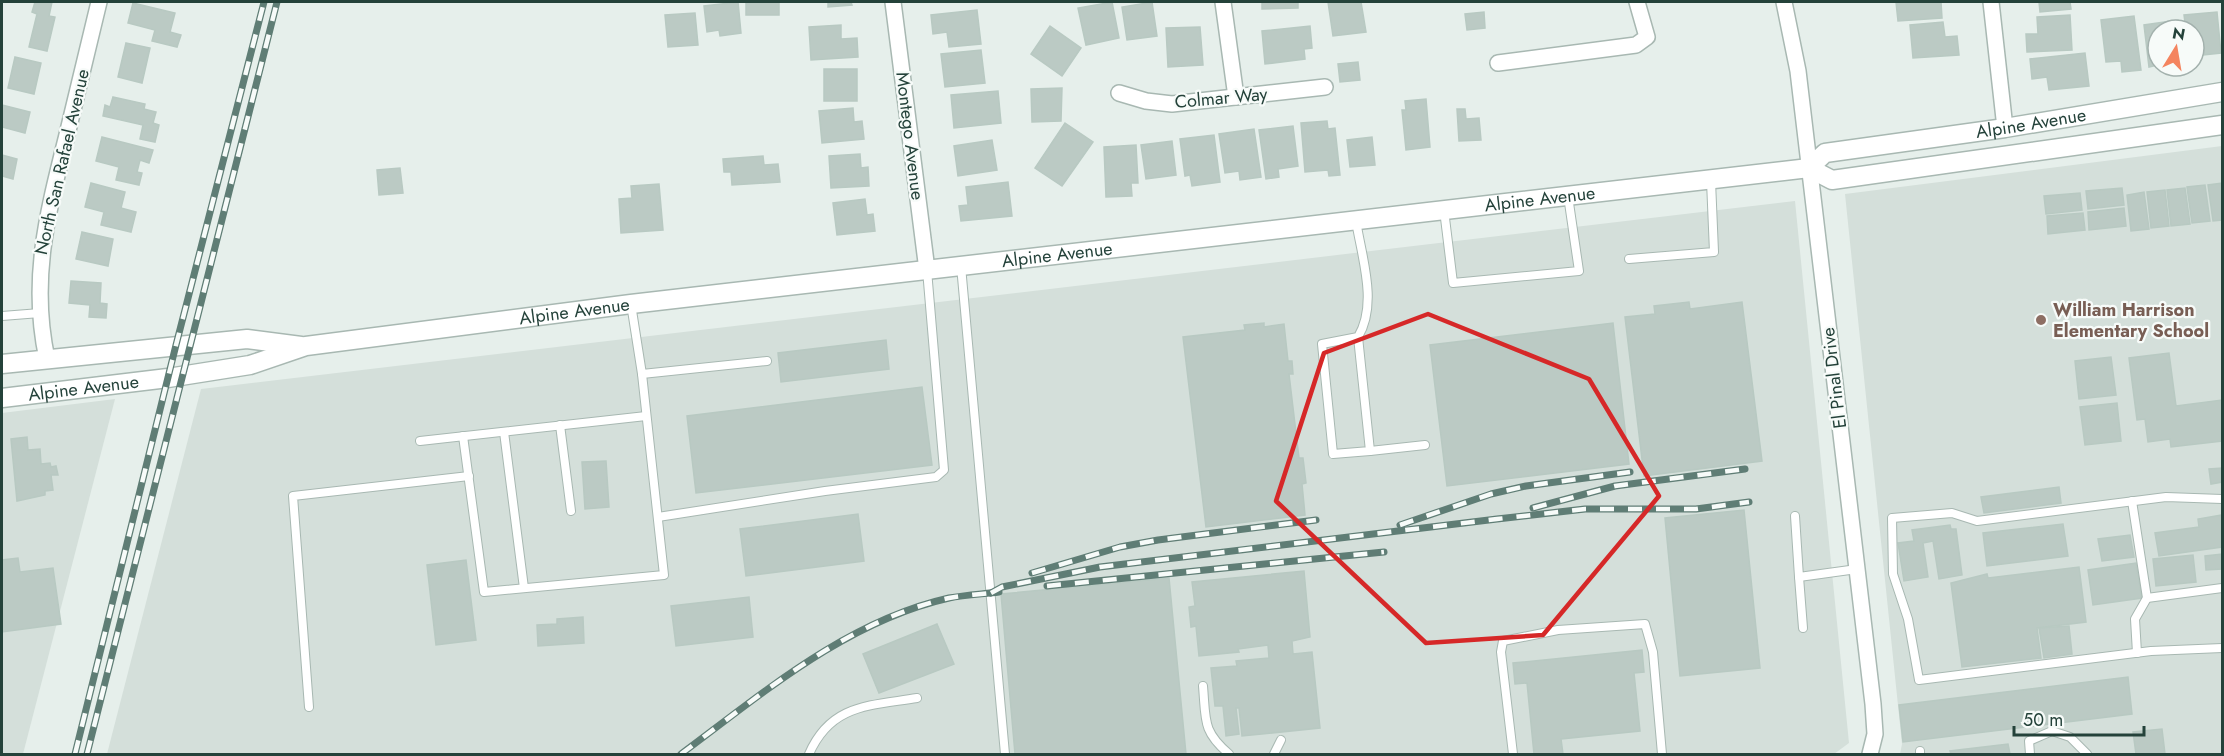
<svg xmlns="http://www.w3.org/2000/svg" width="2224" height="756" font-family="Jost,sans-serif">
<rect width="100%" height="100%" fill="#e6efeb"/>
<!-- built -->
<g fill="#d4dfda">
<polygon points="2222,146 2222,754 1900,754 1902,744 1845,194"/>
<polygon points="1795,201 1849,743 1834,754 107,754 201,389"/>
<polygon points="115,399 23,754 2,754 2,413"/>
</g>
<!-- building -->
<g fill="#bbcac4" stroke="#b8c9c2" stroke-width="1.5">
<polygon points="35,2 52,2 49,16 55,17 47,51 29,47 37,14 32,12"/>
<polygon points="738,2 741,33 720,36 719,30 707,32 704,6"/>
<rect x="746" y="2" width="33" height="13"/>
<polygon points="828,2 851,2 852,5 828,7"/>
<polygon points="1112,2 1119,38 1086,45 1078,8"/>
<polygon points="1152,2 1157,36 1127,40 1122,7"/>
<polygon points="1262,2 1298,2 1298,8 1262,9"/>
<polygon points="1328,2 1361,2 1366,32 1333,36"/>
<polygon points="1896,2 1941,2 1942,18 1898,21"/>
<polygon points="2039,2 2070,2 2071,9 2040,12"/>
<polygon points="133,3 175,13 170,32 181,35 177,47 152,41 155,30 128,23"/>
<polygon points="977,10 981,44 949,47 947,32 933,34 931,15"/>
<polygon points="1484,12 1485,28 1467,30 1465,14"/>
<polygon points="2217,12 2221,53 2194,56 2194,30 2186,30 2184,15"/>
<polygon points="695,13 698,45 668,47 665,15"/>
<polygon points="2070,15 2072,50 2027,52 2026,34 2038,34 2037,17"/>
<polygon points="2134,16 2141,70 2122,72 2121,61 2106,62 2101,20"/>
<polygon points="2178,20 2179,30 2158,30 2158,65 2149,67 2144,25"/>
<polygon points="1943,22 1945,37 1957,36 1959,55 1913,58 1910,25"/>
<polygon points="841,25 841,39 857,38 858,57 811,60 809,27"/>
<polygon points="1050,26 1081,48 1062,76 1031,54"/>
<polygon points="1310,26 1312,48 1304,49 1305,59 1265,64 1262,31"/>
<polygon points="1200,27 1203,65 1168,67 1166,28"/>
<polygon points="126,43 150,48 142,83 118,77"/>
<polygon points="981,50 985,83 945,87 941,54"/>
<polygon points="2085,53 2089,86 2049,90 2047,77 2032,79 2030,59"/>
<polygon points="15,57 41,63 34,94 8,88"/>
<polygon points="1358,62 1360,80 1340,82 1338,64"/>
<rect x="824" y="69" width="33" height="32"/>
<polygon points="1062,88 1061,121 1032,122 1031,89"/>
<polygon points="998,91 1001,123 954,128 951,95"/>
<polygon points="113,97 145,104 144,109 156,112 153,123 159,125 155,142 140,139 143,125 103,116 105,105 110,107"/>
<polygon points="1426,99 1430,147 1406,150 1402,110 1406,110 1405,101"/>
<polygon points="2,105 30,112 25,133 2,127"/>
<polygon points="853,108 854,122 862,121 864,139 822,143 819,111"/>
<polygon points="1457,109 1465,109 1466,119 1479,118 1481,140 1459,141"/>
<polygon points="1327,121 1328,129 1335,128 1340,175 1329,176 1328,170 1305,172 1301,123"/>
<polygon points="1065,123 1093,142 1062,186 1035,168"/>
<polygon points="1293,126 1298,166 1278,169 1279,177 1266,179 1259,130"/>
<polygon points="1254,129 1261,177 1240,180 1239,171 1225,173 1219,134"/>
<polygon points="1214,135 1220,182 1192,186 1190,175 1185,176 1180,139"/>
<polygon points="102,137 153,150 149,163 140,160 137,172 142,173 139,185 116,180 119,167 96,161"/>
<polygon points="1372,137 1375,165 1350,167 1347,140"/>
<polygon points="992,140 997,170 958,176 954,146"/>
<polygon points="1172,141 1176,175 1146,179 1141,145"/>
<polygon points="1136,145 1138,183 1131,183 1132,196 1106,197 1104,147"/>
<polygon points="860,154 861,168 868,167 869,186 831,188 829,156"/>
<polygon points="2,155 17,159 13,179 2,176"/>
<polygon points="763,156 764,165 778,164 780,182 732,185 731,172 724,172 723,159"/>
<polygon points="400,168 403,193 379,195 377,170"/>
<polygon points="1008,182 1012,216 961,221 959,206 968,205 966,187"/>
<polygon points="91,183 125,192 121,208 136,212 131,232 101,225 104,212 85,207"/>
<polygon points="2222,183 2222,220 2213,221 2208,185"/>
<polygon points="659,184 663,230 621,233 619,199 632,198 631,186"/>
<polygon points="2205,185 2210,221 2192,223 2187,187"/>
<polygon points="2122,188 2124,205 2088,209 2086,191"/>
<polygon points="2185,188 2190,224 2171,226 2167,190"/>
<polygon points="2165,190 2169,226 2151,228 2147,192"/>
<polygon points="2144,192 2149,229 2131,231 2127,195"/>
<polygon points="2080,193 2082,210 2046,214 2044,196"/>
<polygon points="865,199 867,215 873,214 875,231 837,235 833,203"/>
<polygon points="2124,208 2126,226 2089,230 2088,212"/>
<polygon points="2083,213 2085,230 2048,234 2047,216"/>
<polygon points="82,232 113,239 108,266 76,259"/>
<polygon points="71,281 101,283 100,303 107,304 106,318 89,317 90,305 69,303"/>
<polygon points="1689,302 1690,309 1742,302 1762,461 1644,476 1625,317 1655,314 1654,306"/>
<polygon points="1264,323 1264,327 1284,324 1288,361 1292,361 1293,374 1289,374 1299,458 1303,458 1306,483 1302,484 1305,515 1206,527 1183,337 1245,330 1244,325"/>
<polygon points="1613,323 1629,464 1447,486 1430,345"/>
<polygon points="886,340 889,369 781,382 778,353"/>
<polygon points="2169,353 2176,406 2222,400 2222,441 2171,447 2170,439 2148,442 2145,419 2137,420 2129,358"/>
<polygon points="2111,357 2116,395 2079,399 2075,361"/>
<polygon points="922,387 932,465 696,493 687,416"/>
<polygon points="2117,403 2121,441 2085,445 2080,407"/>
<polygon points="27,437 28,450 40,449 41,464 50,463 51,467 56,466 58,475 51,475 53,490 45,491 45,495 17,501 11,439"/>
<polygon points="606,461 609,507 585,509 582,462"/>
<polygon points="2222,468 2222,482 2211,484 2209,469"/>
<polygon points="2059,487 2061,503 1984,513 1981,497"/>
<polygon points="1744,510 1760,668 1680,676 1665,518"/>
<polygon points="858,514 864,561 746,576 740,529"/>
<polygon points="2222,515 2222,547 2159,556 2155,533 2199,527 2198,519"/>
<polygon points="2063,524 2068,556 1987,566 1983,533"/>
<polygon points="1950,525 1951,529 1956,529 1962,575 1939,579 1933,541 1923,543 1928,577 1904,581 1898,543 1914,541 1912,530"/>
<polygon points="2130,535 2134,557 2102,561 2098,539"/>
<polygon points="2222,554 2222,569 2206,570 2205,556"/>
<polygon points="2193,555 2196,582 2156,586 2153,559"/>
<polygon points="18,558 20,572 53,568 61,624 2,632 2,560"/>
<polygon points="466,560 476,640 436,645 427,565"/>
<polygon points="2136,563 2142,598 2093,605 2088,570"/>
<polygon points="2079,567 2086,622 2037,628 2041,658 1962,667 1951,583 1987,574 1988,578"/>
<polygon points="1304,571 1310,637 1292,641 1293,654 1312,652 1320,728 1242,736 1239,708 1236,708 1239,734 1226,736 1223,706 1215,706 1211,668 1237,666 1236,661 1269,658 1268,645 1238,649 1239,652 1199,656 1196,626 1191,627 1189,607 1195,606 1192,582"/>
<polygon points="1169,578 1186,754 1015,754 1001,594"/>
<polygon points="749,597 753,637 676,646 671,606"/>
<polygon points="583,617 584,643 538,646 537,625 557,624 557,619"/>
<polygon points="937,624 954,664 879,693 863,654"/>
<polygon points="2069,626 2072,654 2044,658 2039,628"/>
<polygon points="1642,650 1644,672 1634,673 1640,731 1561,739 1563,754 1534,754 1527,683 1515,684 1513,663"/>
<polygon points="2128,677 2132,714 1903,742 1899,705"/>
<polygon points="2162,729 2165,754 2136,754 2133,732"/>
<polygon points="2008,744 2010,754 1951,754 1950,751"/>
</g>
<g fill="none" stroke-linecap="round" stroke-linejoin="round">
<defs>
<g id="service">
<polyline points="1444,210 1453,283 1579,271 1568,196"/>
<path d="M1356,221c6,37 22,83 2,116l12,114 -37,3 -11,-110 36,-7"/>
<polyline points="1629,259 1714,252 1711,181"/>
<polyline points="961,266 1005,754"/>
<polyline points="631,304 642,374 767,361"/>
<polyline points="2,316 40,313"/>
<polyline points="560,425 571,511"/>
<polyline points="504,432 524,588"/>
<polyline points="463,436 484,592 664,575 642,374"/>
<polyline points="420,441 646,416"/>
<polyline points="1370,451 1425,445"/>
<polyline points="2222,499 2166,497 1977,521 1952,513 1892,518 1893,574 1908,619 1919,680 2151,651 2222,648"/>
<polyline points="2132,501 2147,598"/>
<polyline points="1795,516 1799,577 1857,569"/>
<polyline points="658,517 825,491 936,477 944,470 927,270"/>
<polyline points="1799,577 1803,628"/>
<polyline points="2137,653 2135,619 2147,598 2222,588"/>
<path d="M1203,686c3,34 -1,45 26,68"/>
<polyline points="309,707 293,496 469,476"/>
<polyline points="1920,751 1920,754"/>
<path d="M809,754c22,-50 60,-48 108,-56"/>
<polyline points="1274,754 1281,740"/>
<polyline points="1513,754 1501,652 1503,641 1558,630 1645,624 1653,652 1662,754"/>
<polyline points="2030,754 2029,741 2052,731 2070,737 2087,754"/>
</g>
<g id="minor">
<polyline points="893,2 927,270"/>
<polyline points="1223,2 1236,97"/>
<polyline points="1784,2 1798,71 1873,704 1875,734 1870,754"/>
<polyline points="1991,2 2005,128"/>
<polyline points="1498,63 1636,45 1647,37 1637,2"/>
<polyline points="1119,93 1146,101 1172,104 1325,87"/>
<path d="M47,359c-17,-78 0,-144 19,-220 11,-46 22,-92 33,-137"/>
</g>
<g id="tertiary">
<path id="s1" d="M1809,168l16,-15 180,-25 217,-36"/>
<polyline points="2,364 247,339 301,346"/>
<path id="s2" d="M2,398l166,-20 82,-13 56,-19 325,-42 1178,-136 23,12 390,-55"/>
</g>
</defs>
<!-- service casing -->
<use href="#service" stroke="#a8b8b2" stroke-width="10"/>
<!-- minor casing -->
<use href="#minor" stroke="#a8b8b2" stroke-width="18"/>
<!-- tertiary casing -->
<use href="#tertiary" stroke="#a8b8b2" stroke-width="21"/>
<!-- service -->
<use href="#service" stroke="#fff" stroke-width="8"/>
<!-- minor -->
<use href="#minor" stroke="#fff" stroke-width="15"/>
<!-- tertiary -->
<use href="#tertiary" stroke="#fff" stroke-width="18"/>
<defs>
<g id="rail">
<polyline points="1533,508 1615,486 1745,469"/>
<polyline points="1400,525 1491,494 1526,486 1630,472"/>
<polyline points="1032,573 1120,547 1158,540 1316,520"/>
<polyline points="1047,586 1384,552"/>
<polyline points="991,593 1002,587 1100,567 1497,519 1585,509 1696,509 1749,502"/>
<polyline points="75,754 176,345 264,2"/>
<polyline points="87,754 277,2"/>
<path d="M681,754c82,-61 166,-133 268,-156 16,-3 34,-4 50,-6"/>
</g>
</defs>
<!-- rail casing -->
<use href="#rail" stroke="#5f7d75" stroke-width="7"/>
<!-- rail -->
<use href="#rail" stroke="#f7fbf9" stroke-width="4.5" stroke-dasharray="14" stroke-linecap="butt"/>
</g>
<!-- marked area -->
<path fill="none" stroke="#d62828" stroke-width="4.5" stroke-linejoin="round" d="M1428,314l161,65 70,117 -116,139 -117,8 -150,-142 48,-148z"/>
<!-- markers -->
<circle fill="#8d6e63" stroke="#f7fbf9" stroke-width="2" cx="2041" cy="320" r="6"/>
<g text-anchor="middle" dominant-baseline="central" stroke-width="4.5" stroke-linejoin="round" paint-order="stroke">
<!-- street labels -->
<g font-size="18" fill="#24423a" stroke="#f7fbf9">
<text transform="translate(1221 98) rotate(-5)">Colmar Way</text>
<text stroke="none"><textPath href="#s1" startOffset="230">Alpine Avenue</textPath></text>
<text transform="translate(910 136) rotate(83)">Montego Avenue</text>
<text transform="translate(62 162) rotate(-77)">North San Rafael Avenue</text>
<text stroke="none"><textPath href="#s2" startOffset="1552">Alpine Avenue</textPath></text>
<text stroke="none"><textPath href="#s2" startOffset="1066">Alpine Avenue</textPath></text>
<text stroke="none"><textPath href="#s2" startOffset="580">Alpine Avenue</textPath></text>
<text transform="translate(1834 378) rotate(-97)">El Pinal Drive</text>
<text stroke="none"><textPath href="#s2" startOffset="82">Alpine Avenue</textPath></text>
</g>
<!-- education labels -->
<g font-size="18" font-weight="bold" fill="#785e54" stroke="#f7fbf9" text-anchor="start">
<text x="2053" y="310">William Harrison<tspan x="2053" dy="21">Elementary School</tspan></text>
</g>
</g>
<!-- border -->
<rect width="2224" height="756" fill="none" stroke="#24423a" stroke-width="6"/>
<!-- north arrow -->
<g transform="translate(2176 48) rotate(11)"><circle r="28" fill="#f7fbf9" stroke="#a3b1ad" stroke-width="1.5"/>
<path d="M0-4.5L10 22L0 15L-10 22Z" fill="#f4845f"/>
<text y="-9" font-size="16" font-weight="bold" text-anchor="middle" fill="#24423a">N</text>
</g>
<!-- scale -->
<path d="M2014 726v9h130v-9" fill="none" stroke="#24423a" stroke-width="3"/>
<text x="2023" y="726" font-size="18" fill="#24423a" stroke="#f7fbf9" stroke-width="4.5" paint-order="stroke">50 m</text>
</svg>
